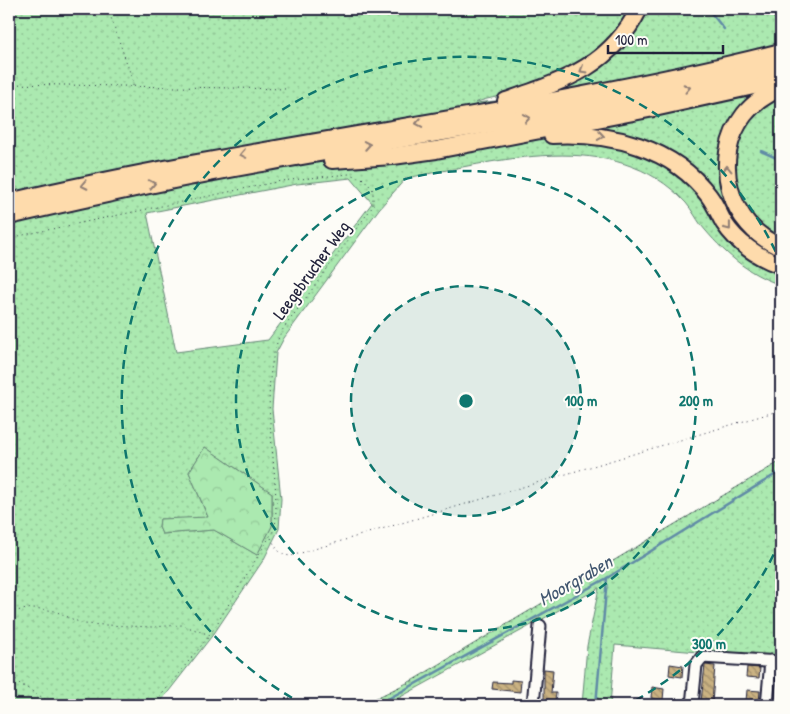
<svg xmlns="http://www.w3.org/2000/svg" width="790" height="714" font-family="'Patrick Hand',sans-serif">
<defs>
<pattern id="grass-dots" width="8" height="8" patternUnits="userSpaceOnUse" patternTransform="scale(1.25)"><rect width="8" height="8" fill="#abe9b0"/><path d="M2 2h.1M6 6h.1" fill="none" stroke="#93c898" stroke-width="1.8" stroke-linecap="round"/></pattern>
<pattern id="forest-crowns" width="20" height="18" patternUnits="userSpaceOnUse" patternTransform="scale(1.25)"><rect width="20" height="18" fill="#abe9b0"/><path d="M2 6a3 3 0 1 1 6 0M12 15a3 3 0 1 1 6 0" fill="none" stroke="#93c898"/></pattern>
<pattern id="building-back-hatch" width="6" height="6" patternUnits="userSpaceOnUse" patternTransform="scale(1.25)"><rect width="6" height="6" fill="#cab282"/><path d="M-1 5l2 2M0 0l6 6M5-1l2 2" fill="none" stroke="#a4906c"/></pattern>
</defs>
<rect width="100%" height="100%" fill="#fdfcf7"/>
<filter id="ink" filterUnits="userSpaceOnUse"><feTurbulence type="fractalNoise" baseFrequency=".02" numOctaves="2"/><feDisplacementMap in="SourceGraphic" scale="10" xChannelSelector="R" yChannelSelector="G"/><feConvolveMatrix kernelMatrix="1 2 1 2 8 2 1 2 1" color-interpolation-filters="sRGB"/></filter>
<g filter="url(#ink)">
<!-- grass -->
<g fill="url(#grass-dots)" stroke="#668676" fill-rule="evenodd">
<path d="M9,9h624c-21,43 -65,68 -110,82 -15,5 -35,6 -48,12 19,-2 39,-3 58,-7 48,-11 90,-43 111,-87h130l7,7v29h-2l2,41 -17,4 -10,8 12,-7 15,-4v3l-18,12 18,-10v193c-34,-11 -58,-33 -80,-60 -5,-7 -9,-15 -15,-22 -71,-78 -191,-41 -280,-25l-27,31 -95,129 -8,15 -4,56 9,90 -2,30 -15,30 -49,73 -57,73h-149zM351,178l21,25 -104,137 -92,12 -29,-139 150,-29zM205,447l67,46v33l-15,29 -43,-25 -52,4 -3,-7 1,-8 48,-1 -19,-46z"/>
<polygon points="781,461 781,659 615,645 610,705 582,705 587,646 599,588 386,705 362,705 413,680"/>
</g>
<!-- forest -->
<polygon fill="url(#forest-crowns)" stroke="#668676" points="205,447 272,493 272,526 257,555 214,530 162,534 159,527 160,519 208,517 189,472"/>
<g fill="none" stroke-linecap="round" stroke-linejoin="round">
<!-- stream -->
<g stroke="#618ba6" stroke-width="2.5">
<polyline points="708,9 724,29"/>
<polyline points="761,151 781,160"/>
<polyline points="377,705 607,578 781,471"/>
<polyline points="596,705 607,578"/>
</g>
</g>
<!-- building -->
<g fill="url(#building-back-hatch)" stroke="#22223b">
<polygon points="670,664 683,666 682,677 669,675"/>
<polygon points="705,665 715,666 712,703 701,702"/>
<polygon points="747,667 760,668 759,678 746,677"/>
<polygon points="544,669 553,670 551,693 556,693 555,704 544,703"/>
<polygon points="511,680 521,681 520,692 492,689 493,682 511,683"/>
<polygon points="652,687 664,689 663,700 651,698"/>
<polygon points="747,690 760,691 759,702 746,701"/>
</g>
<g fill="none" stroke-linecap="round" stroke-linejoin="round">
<defs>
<g id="minor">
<polyline points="533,705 540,626"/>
<polyline points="692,705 696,665 702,657 781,662"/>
<polyline points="767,705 771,661"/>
</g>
<g id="highway">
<polyline points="779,9 781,11"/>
<path d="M781,87c-14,8 -27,15 -37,28 -34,44 -15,112 37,132"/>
<path d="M506,101c57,-20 104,-34 133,-92"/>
<path d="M552,135c58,-3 121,12 157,61 6,8 10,18 15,27 13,20 35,35 57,42"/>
<polyline points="332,160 393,156 436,150 654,108 781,80"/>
<path d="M9,202c255,-60 517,-86 772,-150"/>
<path d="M9,216c86,-20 172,-39 259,-54 172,-31 344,-54 513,-97"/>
</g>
</defs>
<!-- minor casing -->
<use href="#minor" stroke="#22223b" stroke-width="15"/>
<!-- highway casing -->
<use href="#highway" stroke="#22223b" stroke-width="20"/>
<!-- path -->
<g stroke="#22223b" stroke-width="1" stroke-dasharray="1 4" stroke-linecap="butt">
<polyline points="108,9 133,81 133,88"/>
<polyline points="9,84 288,89"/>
<path d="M9,238l272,-57 68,-7 15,5 9,11v16l-92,126c-26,62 0,132 -6,196l-65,107 -57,70"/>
<path d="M271,538c5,10 8,17 20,18l490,-146"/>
<polyline points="9,560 9,583"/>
<polyline points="9,598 9,616"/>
<polyline points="9,612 34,608 55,611 83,624 152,627 182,625 210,635"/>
<polyline points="9,672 20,684 55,705"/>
<polyline points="362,705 414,680 781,461"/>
</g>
<!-- minor -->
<use href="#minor" stroke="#fdfcf7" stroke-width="11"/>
<!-- highway -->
<use href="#highway" stroke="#fedbac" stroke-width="16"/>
</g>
<!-- one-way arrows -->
<defs><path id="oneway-chevron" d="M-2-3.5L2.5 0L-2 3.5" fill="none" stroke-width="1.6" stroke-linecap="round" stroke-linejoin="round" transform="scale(1.25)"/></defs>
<g stroke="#907e74">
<use href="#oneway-chevron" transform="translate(583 70) rotate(149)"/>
<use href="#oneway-chevron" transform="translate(687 88) rotate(-12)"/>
<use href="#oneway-chevron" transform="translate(527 118) rotate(-9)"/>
<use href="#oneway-chevron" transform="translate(419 123) rotate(170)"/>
<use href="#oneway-chevron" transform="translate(601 136) rotate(9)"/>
<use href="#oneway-chevron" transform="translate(367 145) rotate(-10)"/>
<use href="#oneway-chevron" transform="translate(243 154) rotate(169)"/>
<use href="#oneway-chevron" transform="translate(727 169) rotate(-91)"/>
<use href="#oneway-chevron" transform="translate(152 184) rotate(-11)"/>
<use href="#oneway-chevron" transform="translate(84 185) rotate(168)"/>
<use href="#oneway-chevron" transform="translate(728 227) rotate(52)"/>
</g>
</g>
<!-- distance rings -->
<circle cx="466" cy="401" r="115" fill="#0f766e" fill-opacity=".12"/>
<g fill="none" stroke="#0f766e" stroke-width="2.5" stroke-dasharray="9 6">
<circle cx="466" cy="401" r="115"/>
<circle cx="466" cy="401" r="230"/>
<path d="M780 541A344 344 0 0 1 627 705M305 705A344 344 0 1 1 780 261"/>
</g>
<g text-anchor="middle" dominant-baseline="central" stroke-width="4" stroke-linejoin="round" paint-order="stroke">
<!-- street labels -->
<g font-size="18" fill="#22223b" stroke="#fdfcf7">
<text transform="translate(311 270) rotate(-54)">Leegebrucher Weg</text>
</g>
<!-- water labels -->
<g font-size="19" font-style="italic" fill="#425770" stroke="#fdfcf7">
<text transform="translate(575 580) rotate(-30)">Moorgraben</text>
</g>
</g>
<circle cx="466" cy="401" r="8" fill="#0f766e" stroke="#fdfcf7" stroke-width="2.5"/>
<g font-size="15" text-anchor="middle" font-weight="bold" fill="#0f766e" stroke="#fdfcf7" stroke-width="4" stroke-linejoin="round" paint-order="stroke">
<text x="581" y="406">100 m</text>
<text x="696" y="406">200 m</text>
<text x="709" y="649">300 m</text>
</g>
<!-- margin -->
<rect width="790" height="714" fill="none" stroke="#fdfcf7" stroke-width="30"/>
<rect x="15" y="15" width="760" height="684" fill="none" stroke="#22223b" stroke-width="2" filter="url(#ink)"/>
<!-- scale -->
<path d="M608 45v8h115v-8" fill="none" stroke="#22223b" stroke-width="2.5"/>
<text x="615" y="45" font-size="15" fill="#22223b" stroke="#fdfcf7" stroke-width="4" paint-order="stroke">100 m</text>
</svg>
